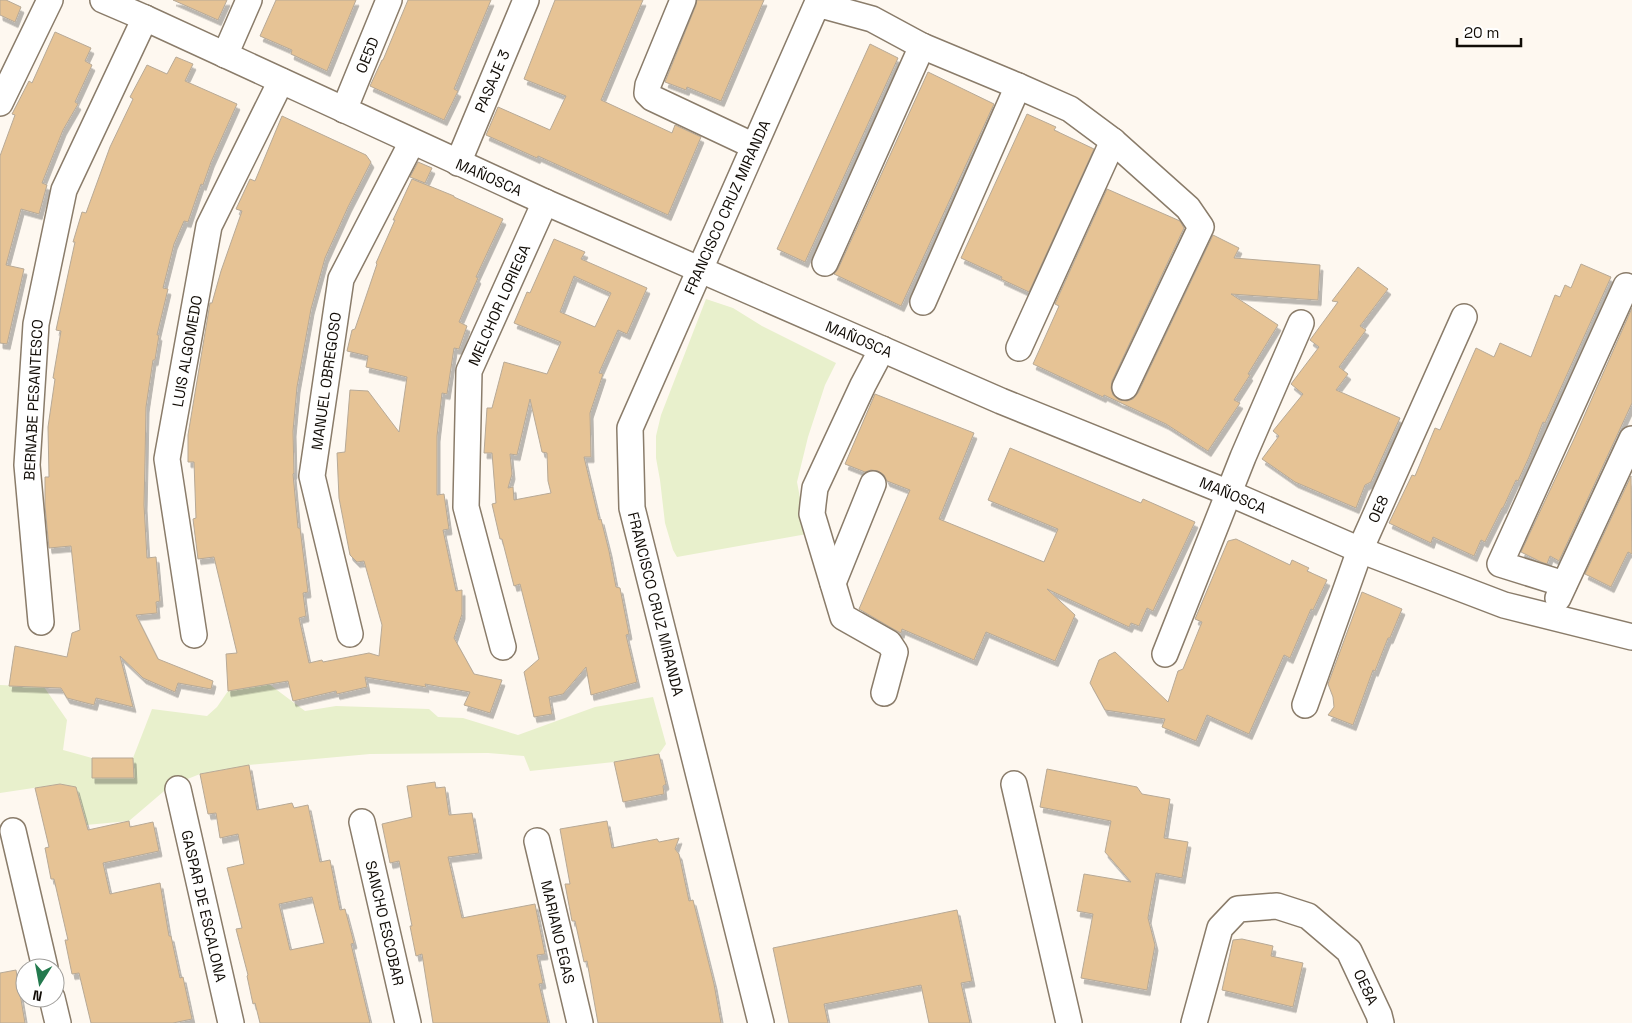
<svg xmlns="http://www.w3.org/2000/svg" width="1632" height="1023" font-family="'Space Grotesk',sans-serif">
<defs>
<filter id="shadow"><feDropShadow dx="3" dy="5.5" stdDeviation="0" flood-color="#0004"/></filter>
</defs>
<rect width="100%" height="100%" fill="#fef8f0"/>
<!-- green -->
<g fill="#e8f0cc">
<polygon points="706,299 733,308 762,326 836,363 825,385 808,437 797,482 807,534 677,557 673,550 665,523 660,480 656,458 656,436 661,415"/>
<polygon points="269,684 305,711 336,706 429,709 438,717 463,718 518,735 595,707 653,697 666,744 659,754 614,762 530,771 524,756 488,753 370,754 249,765 200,774 170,786 129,821 86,825 76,787 60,784 0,793 0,685 44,687 67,720 63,750 92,758 92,778 134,778 133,758 152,709 207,716 217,707 228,691"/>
</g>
<!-- building -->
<g fill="#e6c395" stroke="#b7a996" fill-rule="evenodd" filter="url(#shadow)">
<polygon points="0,0 6,0 21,7 15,22 0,15"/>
<polygon points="173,0 227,0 218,20"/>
<polygon points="276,0 356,0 327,71 291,54 292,50 260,36"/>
<polygon points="408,0 491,0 454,89 458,91 444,120 370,86 382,60 383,60"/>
<polygon points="555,0 643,0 601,100 672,133 675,125 701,137 668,215 538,156 537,158 486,135 498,107 550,130 566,96 524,79"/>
<polygon points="697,0 764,0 721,101 687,87 686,90 665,82 696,5"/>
<polygon points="55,32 91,48 85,61 92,65 75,102 78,104 63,130 42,183 47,185 39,214 21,209 6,265 24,269 7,344 0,343 0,156 15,115 12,114 29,81 32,83"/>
<polygon points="870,44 898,58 805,262 777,249"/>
<polygon points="176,57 193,64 185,81 237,104 211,162 203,185 201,184 188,222 184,221 174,244 163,288 168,289 157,335 159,335 155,360 153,360 146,407 145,460 144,505 147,558 156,557 160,601 156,602 157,613 136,615 158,659 213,681 211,689 178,683 175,692 143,678 120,656 133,707 96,698 94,705 67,698 61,688 9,686 15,646 67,657 72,633 80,630 71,546 49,548 45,506 45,477 49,477 48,427 55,379 53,378 61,331 56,330 75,242 73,242 82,212 86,213 110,147 133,99 130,97 147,65 167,74"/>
<polygon points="928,72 994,104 901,306 834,274 838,269"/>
<polygon points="1027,114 1056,127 1054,130 1094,149 1029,292 1001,279 1002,277 961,258"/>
<polygon points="282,116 366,155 371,162 348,207 325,258 311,309 297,387 293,431 294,473 293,474 298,528 300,528 308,592 303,593 306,616 299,618 309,663 322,660 323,662 369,653 379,656 382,625 364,561 357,562 350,555 339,498 337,453 345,452 350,390 368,391 399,432 407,377 366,367 368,356 347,351 352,330 355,329 377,264 376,263 395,220 393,220 412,179 454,196 454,197 503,219 476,277 478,278 459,322 467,326 459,349 454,348 447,394 442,393 437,436 437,495 444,494 449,529 443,530 456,591 462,590 462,614 454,638 474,674 502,680 490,713 464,705 470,692 425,684 426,687 365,677 367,687 337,694 336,691 293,701 288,681 228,691 226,654 237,653 214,557 198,559 193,519 196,518 194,462 188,462 188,435 210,303 212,303 221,271 242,211 236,209 250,179 255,181"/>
<polygon points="418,162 432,168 425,183 410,177"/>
<polygon points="1107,189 1180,221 1184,228 1112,381 1111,388 1113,395 1119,400 1127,401 1133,399 1138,393 1213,235 1239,248 1234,258 1320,265 1318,300 1231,294 1278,325 1248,374 1250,375 1234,400 1240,403 1208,451 1166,424 1104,395 1103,397 1033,364 1059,306 1055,304"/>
<path d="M554,239l31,13 -4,7 66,29 -20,46 -9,-4 -19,43 4,1 -13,39 1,44h-7l15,63 2,-1 8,32 7,36 4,1 9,46 -3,1 11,47 -46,13 -5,-28 -23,27 -14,3 3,17 -18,3 -10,-45 15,-13 -19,-75 -6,2 -12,-47h-2l-8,-35 4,-1 -4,-50h-8l3,-45h5l12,-46 43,12 14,-32 -47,-19 13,-31 3,1zM574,276l37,17 -16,34 -35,-15zM530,399l12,53 5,1 1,28 3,12 -37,7 -1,-13 -5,1 4,-14 -2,-20 7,1z"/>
<polygon points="1581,264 1611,277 1545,423 1543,422 1529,457 1518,481 1516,480 1503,508 1502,508 1485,542 1481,540 1474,556 1433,537 1431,543 1389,523 1412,475 1415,476 1435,428 1440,430 1476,348 1494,357 1500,343 1531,357 1555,295 1560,297 1565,285 1571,288"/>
<polygon points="1358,267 1388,289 1360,326 1366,330 1339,367 1348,374 1336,390 1400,418 1371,482 1365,485 1356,508 1295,482 1262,459 1279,436 1273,431 1303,394 1291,384 1319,347 1310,340 1338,302 1332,301"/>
<polygon points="1632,308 1632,403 1559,561 1550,556 1547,564 1541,562 1521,552 1574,439"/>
<polygon points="875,394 974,433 939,519 1044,562 1058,529 988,500 1010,448 1141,503 1143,499 1195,522 1153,611 1147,608 1139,626 1131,623 1129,627 1047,589 1075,615 1055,661 986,632 974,660 902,629 901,633 895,630 859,609 910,490 887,481 884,475 878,471 871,470 865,472 845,464"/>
<polygon points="1631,476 1632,554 1628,552 1611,587 1585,574"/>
<polygon points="1236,539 1290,565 1292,560 1309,568 1307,571 1327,580 1313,610 1311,609 1290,658 1284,655 1249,734 1207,715 1196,741 1162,727 1165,719 1105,710 1090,683 1099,660 1115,652 1168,702 1178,671 1183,669 1202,622 1195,619 1228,541"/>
<polygon points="1362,592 1402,609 1390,638 1388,638 1375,671 1373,670 1353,725 1328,715 1334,707 1333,697 1328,684"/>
<polygon points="659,754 666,784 663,786 664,794 623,802 614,762"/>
<polygon points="92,758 133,758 134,778 92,778"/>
<path d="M249,765l8,45 35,-7 2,5 14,-3 12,57 10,-2 10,50 5,-1 9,34 -3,1 19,79h-110l-5,-20 -2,1 -6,-28 1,-1 -12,-46 6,-1 -15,-60 17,-4 -6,-30 -18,4 -4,-25 -8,1 -8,-40zM312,897l12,46 -34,7 -11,-46z"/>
<polygon points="1047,769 1137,787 1142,794 1170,799 1164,838 1188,842 1182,878 1156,873 1148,918 1155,945 1147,990 1081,978 1093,914 1077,911 1084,874 1131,882 1105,852 1111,821 1040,807"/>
<polygon points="435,782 436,788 445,787 449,815 472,813 479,853 448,857 462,918 535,904 545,954 537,955 543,983 539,984 548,1023 433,1023 422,954 416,956 410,926 412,926 399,861 390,863 382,824 412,817 407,786"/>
<polygon points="60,784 76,787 88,830 129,821 130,827 153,822 159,851 103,863 110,894 160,883 169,936 171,936 180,978 183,977 192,1019 173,1023 91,1023 79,973 72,974 65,940 68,940 54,879 51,879 45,848 49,847 35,788"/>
<polygon points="607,821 612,848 657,839 659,842 679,838 675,849 679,854 689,901 693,900 714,984 721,1023 598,1023 587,961 584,962 575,921 572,921 565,884 570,884 560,829"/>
<polygon points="957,910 972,981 961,983 970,1023 929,1023 921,985 824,1004 828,1023 789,1023 773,948"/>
<polygon points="1242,939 1273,946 1271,956 1303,963 1293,1007 1222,990 1233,940"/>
<polygon points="16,970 25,1023 0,1023 0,973"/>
</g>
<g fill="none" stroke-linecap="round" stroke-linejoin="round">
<defs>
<g id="minor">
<polyline points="103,0 145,18 545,202 1001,401 1229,493 1360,550 1504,605 1632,637"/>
<polyline points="683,0 648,85 647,93 652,98 754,146"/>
<polyline points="225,55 249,0"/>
<polyline points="0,103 50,0"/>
<polyline points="344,110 389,0"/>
<polyline points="458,163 526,0"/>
<polyline points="825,263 922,46"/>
<polyline points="923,302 1018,86"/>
<polyline points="1019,348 1113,141"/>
<polyline points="882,349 863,385 815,488 813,504 812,514 843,617 889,643 895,652 884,693"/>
<polyline points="833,583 873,484"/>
<polyline points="1564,584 1500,564 1626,286"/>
<polyline points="1558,598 1632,439"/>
<polyline points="41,622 27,465 36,324 64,190 145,18"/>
<polyline points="350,634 312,476 341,279 412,142"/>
<polyline points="194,635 167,459 209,226 281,81"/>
<polyline points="503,647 466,507 469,371 545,202"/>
<polyline points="1165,654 1243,457 1301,323"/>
<polyline points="1305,705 1360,550 1464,317"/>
<polyline points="1014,784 1069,1023"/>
<polyline points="178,789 231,1023"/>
<polyline points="362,822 408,1023"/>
<polyline points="13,831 45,968"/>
<polyline points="537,841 580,1023"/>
<polyline points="52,998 58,1023"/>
<polyline points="761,1023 632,508 630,428 817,4 872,19 922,46 1018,86 1070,109 1113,141 1188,208 1201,227 1125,387"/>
<polyline points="1194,1023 1220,928 1238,909 1277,906 1308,916 1349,951 1379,1015 1381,1023"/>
</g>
</defs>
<!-- minor casing -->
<use href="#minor" stroke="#8a7c6a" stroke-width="28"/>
<!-- minor -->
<use href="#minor" stroke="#fff" stroke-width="25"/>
</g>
<g text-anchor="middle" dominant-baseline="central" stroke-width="5" stroke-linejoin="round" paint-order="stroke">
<!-- street labels -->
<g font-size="15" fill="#110c06" stroke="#fff">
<text transform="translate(367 55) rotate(-68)">OE5D</text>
<text transform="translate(492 81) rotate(-67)">PASAJE 3</text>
<text transform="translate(489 177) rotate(24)">MAÑOSCA</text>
<text transform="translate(727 207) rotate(-66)">FRANCISCO CRUZ MIRANDA</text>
<text transform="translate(499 305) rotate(-66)">MELCHOR LORIEGA</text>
<text transform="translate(859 339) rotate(23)">MAÑOSCA</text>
<text transform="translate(187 351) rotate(-80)">LUIS ALGOMEDO</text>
<text transform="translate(326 381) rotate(-82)">MANUEL OBREGOSO</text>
<text transform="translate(33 400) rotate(-87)">BERNABE PESANTESCO</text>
<text transform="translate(1233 495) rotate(23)">MAÑOSCA</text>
<text transform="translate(1378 509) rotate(-66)">OE8</text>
<text transform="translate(656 604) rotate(76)">FRANCISCO CRUZ MIRANDA</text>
<text transform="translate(204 906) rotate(77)">GASPAR DE ESCALONA</text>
<text transform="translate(385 923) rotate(77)">SANCHO ESCOBAR</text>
<text transform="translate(558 932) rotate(77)">MARIANO EGAS</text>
<text transform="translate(1366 987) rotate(65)">OE8A</text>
</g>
</g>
<!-- north arrow -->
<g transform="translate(40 983) rotate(191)"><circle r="24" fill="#ffffff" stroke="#a09e9b"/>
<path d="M0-4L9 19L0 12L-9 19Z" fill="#237a4e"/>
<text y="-8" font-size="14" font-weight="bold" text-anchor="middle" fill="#110c06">N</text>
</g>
<!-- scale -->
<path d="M1457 38v8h64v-8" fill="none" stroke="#110c06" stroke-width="2.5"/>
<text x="1464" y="38" font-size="15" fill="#110c06" stroke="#ffffff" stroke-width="4" paint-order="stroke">20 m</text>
</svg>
